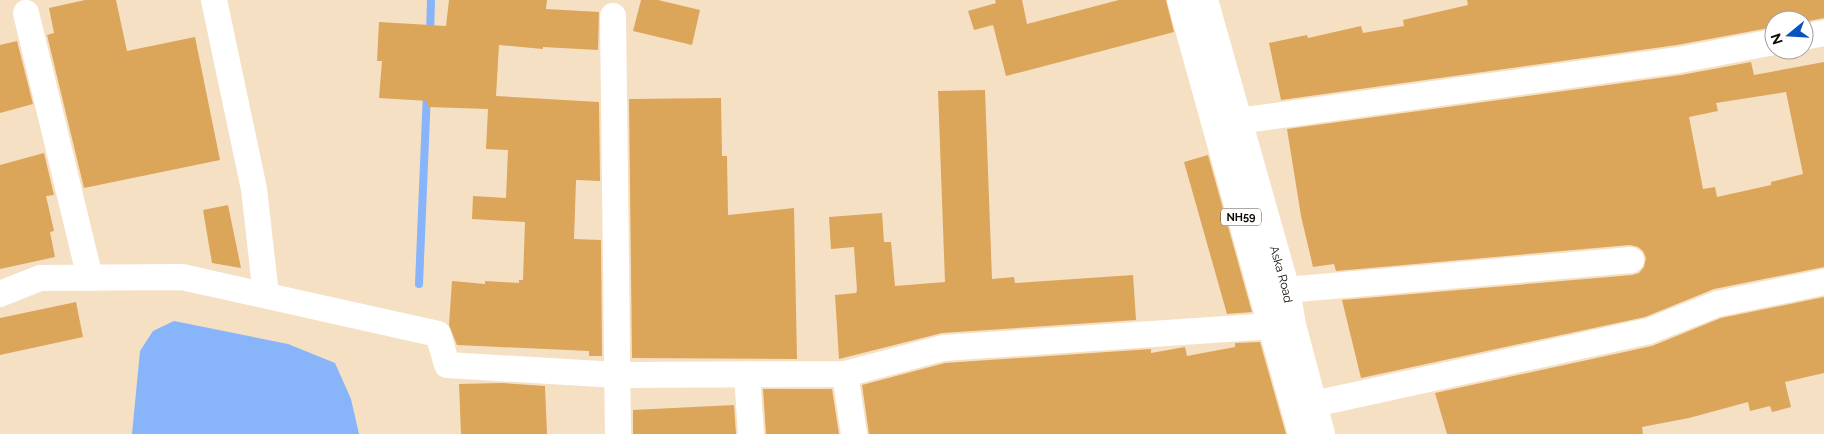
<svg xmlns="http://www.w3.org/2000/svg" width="1824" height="434" font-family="Raleway,sans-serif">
<rect width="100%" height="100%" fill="#f6e0c4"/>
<!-- water -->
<polygon fill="#88b4fa" points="174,321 288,344 335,363 351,399 359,434 132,434 140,351 153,331"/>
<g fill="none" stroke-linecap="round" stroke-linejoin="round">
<!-- stream -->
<g stroke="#88b4fa" stroke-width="8">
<polyline points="430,35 431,0"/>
<polyline points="419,284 427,92"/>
</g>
</g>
<!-- building -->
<g fill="#dba55a" fill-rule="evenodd">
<polygon points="85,0 116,0 127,51 195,37 220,160 84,188 47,35 54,33 49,8"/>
<polygon points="449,0 547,0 546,9 599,12 598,50 543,47 543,49 499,45 496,96 599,102 600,181 576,180 574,239 601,240 602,356 589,356 589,351 457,345 449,325 452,281 485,284 485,281 519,283 519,280 523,280 525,222 472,219 473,196 506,198 508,150 486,149 488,109 428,107 428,101 379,98 382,61 377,61 379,22 446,26"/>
<polygon points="641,0 658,0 700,10 692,45 633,31"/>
<polygon points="995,0 1022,0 1027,24 1119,0 1166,0 1174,32 1006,76 993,25 974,30 968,11 996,3"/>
<polygon points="1467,0 1824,0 1824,18 1804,22 1774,20 1774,27 1677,45 1281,100 1269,43 1307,35 1308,38 1361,26 1363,33 1404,26 1403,20 1468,5"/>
<polygon points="17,41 33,104 0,113 0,45"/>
<path d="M1751,62l3,13 70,-13v205l-110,22 -69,28 -284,61 -19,-78 290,-25 7,-2 5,-6 2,-9 -3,-7 -5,-4 -8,-2 -294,26 -2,-7 -21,3 -12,-51 -14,-87 394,-54zM1786,92l17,82 -32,8v3l-54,12 -2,-10 -12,2 -14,-72 29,-6 -2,-8z"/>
<polygon points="985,90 992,279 1014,277 1015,283 1133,275 1136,320 942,333 839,359 835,295 856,293 857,290 854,247 831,249 829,217 882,213 884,242 891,242 895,286 945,282 938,91"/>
<polygon points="721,98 722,156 727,156 728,215 794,208 797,359 632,358 629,99"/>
<polygon points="44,153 54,195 46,196 54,231 50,232 55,257 0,269 0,165"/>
<polygon points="1208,155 1252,312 1227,314 1184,162"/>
<polygon points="228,205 241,268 212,263 203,210"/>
<polygon points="1824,297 1824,373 1785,382 1791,407 1772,412 1770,406 1750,411 1748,402 1689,418 1642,427 1643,434 1447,434 1435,393 1652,346 1721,318"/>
<polygon points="76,302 83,337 0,355 0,318"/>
<polygon points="1260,342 1286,434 869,434 862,385 945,363 1151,349 1151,353 1185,347 1187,356 1235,347 1235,343"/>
<polygon points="502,383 545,386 547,434 461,434 459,384"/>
<polygon points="763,389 832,389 839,434 766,434"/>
<polygon points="734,405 736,434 633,434 633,410"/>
</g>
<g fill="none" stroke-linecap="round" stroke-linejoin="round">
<!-- street -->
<g stroke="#fff" stroke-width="26">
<polyline points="214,0 254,189 266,295"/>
<polyline points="26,13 90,278"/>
<polyline points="613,16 618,434"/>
<polyline points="1804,37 1824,33"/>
<polyline points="1216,124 1679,60 1774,42"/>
<polyline points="0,294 40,278 182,277 438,334 447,365 617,375 845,374 943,348 1271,326 1286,290 1631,260"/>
<polyline points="747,374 751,434"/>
<polyline points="845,374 854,434"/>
<polyline points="1314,404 1649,331 1717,304 1824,282"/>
</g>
<!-- highway -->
<g stroke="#fff" stroke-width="28">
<polyline points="1181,0 1302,434"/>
<path id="s1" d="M1204,0l82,290 6,35 29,109"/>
</g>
</g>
<g text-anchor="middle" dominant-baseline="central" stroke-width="5" stroke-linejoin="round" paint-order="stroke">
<!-- shield labels -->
<rect fill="#fff" stroke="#59544f" stroke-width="1" x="1221" y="208.5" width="40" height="17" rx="4"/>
<g font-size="11" font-weight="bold" fill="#120b03">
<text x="1241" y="217">NH59</text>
</g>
<!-- street labels -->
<g font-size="12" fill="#120b03" stroke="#fff">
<text stroke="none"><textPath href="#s1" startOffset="285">Aska Road</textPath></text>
</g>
</g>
<!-- north arrow -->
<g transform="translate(1789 35) rotate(252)"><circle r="24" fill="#ffffff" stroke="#a09d9a"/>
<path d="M0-4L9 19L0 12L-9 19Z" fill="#0a52bd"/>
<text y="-8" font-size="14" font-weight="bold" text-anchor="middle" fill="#120b03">N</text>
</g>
</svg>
